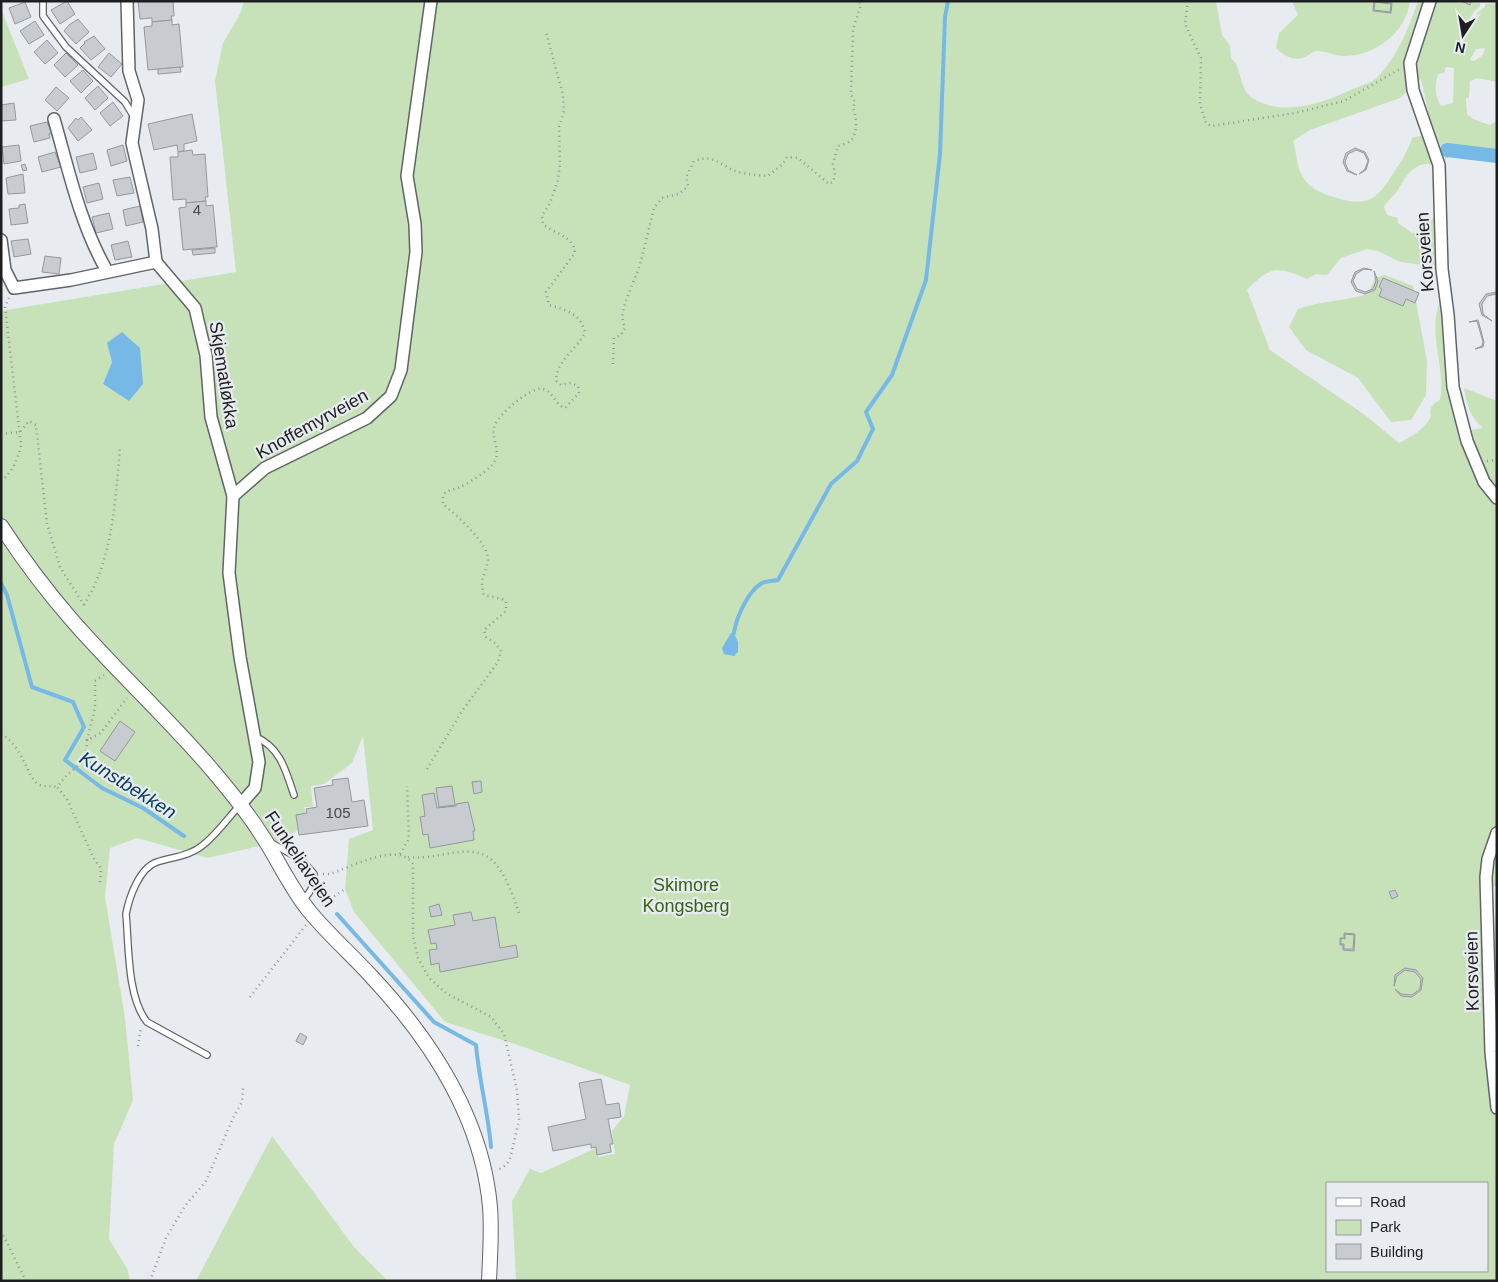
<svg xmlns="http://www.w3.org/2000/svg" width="1498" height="1282" font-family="Arial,sans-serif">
<rect width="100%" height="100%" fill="#e8ecf0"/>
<!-- green -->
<g fill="#c7e2b9" fill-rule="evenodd">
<path d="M244,1h972l6,34 8,11 1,12c13,11 6,31 23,41 32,18 68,4 99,-10 7,-3 18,-6 24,-11 21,-23 31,-48 41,-77l62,2v4l-6,4 -5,9 5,2 4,-10 7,-5v-3l12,-1v79l-19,-4 -8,3 -1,17h-3l1,16 6,5 17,6 7,-4v39l-43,-7 -9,7c-1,-14 -7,-16 -11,-28 -6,-18 -9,-36 -13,-53l-21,19 -90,32 -17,11c4,12 3,25 10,36 5,10 18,16 28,19 35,12 45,6 63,-24 8,-12 14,-21 18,-34l12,-3 9,30c-17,-5 -27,11 -34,23 -3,7 -11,11 -15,19l3,8 11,3v5l14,10 11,-2 13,-16 1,58 -5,-7 -32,-4 -22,-11 -11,-2 -26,9 -14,17 -11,-1 -9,5c-30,-13 -37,-13 -60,11l23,60 95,65 34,28c14,-7 24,-13 32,-26 -2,-9 1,-13 9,-17 6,-32 -12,-64 -1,-96l21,128 23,-4c-13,-12 -16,-22 -19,-40l33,13v485l-5,1 -2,5 3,91 4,9v289h-981l-4,-80 18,-32 11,4 55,-25 2,9 17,-3 -3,-23 12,-15 6,-31 -112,-40 -73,-23 -91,-110 -9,-23 4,-50 24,-9 -10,-94 -11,27 -28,21 -13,2 2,21h-9l4,13 -4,5 -19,15 -77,18 -71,-20 -27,10 -5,49 20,121 8,82 -19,44 -5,95 19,31 2,11h-129v-970l235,-39 -21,-191 8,-38 17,-29zM1485,48l-2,7 -9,6 -4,-1 6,-11zM1446,67l8,1 -1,35 -12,3c-7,-11 -6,-20 -3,-32l6,-1zM112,362l17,39 -26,-17zM1327,1183h160v88h-160z"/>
<path d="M1292,1h118c-4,32 -35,55 -66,55 -9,0 -18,-5 -27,-5 -3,0 -7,3 -10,5 -12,6 -22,1 -31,-8l3,-15 19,-18z"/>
<polygon points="1,9 29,79 1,87"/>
<path d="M1385,275l28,11 14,75 -1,34 -15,25 -20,2 -33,-44 -52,-28 -17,-23 9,-18c23,-8 46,-8 70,-15l7,-16z"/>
<polygon points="272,1136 354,1247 388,1281 196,1281"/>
</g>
<!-- water -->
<g fill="#77b9e6">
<polygon points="122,332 140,348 143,384 129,401 103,384 112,362 107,343"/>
<polygon points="731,633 734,633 738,642 738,652 734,656 724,654 722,648"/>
</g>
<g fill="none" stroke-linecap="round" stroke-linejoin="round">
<!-- stream -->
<g stroke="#77b9e6" stroke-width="4">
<polyline points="1,583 7,595 32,687 73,702 84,727 65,760 102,788 143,808 184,836"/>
<path d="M734,633c2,-15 14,-42 28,-50 4,-2 11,-2 16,-3l53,-96 26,-23 16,-32 -7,-17 26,-37 34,-95 14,-126 5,-137 3,-16"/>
<path d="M337,914l97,108 42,23c3,35 12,67 15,102"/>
</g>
<!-- canal -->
<polyline stroke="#77b9e6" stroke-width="14" points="1447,150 1497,156"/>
</g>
<!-- building -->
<g fill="#c8ccd0" stroke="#94979c" fill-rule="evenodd">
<polygon points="67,1 75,14 60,24 51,10"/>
<polygon points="138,1 173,1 174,16 171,16 172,20 152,22 152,18 140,19"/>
<path d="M1374,1l18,2 -1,10 -18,-2zM1375,2l16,2 -1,8 -16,-2z"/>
<polygon points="1461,1 1471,1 1470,5"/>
<polygon points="25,2 31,17 15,24 9,8"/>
<polygon points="78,19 89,32 76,44 64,31 69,25"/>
<polygon points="172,20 172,25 179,24 183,67 148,70 144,27 152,26 152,22"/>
<polygon points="35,21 44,35 29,44 20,31"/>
<polygon points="94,36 105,49 91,60 80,48 85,43 84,42"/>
<polygon points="47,40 58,53 45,64 34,52"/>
<polygon points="66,53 78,65 65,77 54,65"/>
<polygon points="109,53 122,64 111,77 98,67"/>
<polygon points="180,67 181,72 158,74 158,69"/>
<polygon points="83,70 93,81 81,93 70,81"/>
<polygon points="98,86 108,98 95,110 85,98"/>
<polygon points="56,87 69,98 57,111 45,100"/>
<polygon points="113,102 123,116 110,126 100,113"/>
<polygon points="14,103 16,120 1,121 1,105"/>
<polygon points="192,114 197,141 184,144 184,151 178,152 177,145 154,150 148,124"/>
<polygon points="81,117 92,130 78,141 68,128 76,118 78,120"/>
<polygon points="47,122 52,133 49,134 50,138 34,142 30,126"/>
<polygon points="19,145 21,161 4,164 2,147"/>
<polygon points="123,145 127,161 111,166 107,150"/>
<polygon points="1355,148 1365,152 1369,160 1366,170 1359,174 1365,169 1368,161 1364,153 1356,150 1348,154 1345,162 1348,170 1357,175 1347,171 1343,162 1346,153"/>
<polygon points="192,150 193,155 205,154 208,197 205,197 206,201 186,203 186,199 173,200 170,157 178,157 178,152"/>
<polygon points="55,152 61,167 42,172 38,157"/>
<polygon points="93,153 97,169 80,173 76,157"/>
<polygon points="25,164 27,170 23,171 21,165"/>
<polygon points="23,174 25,193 8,194 6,178"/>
<polygon points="130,177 134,193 117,196 113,180"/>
<polygon points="99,183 103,199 87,203 83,187"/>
<polygon points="206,201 206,206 213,205 217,247 183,250 179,208 186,207 186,203"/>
<polygon points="25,204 28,223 11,225 9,209 19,208 19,205"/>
<polygon points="140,206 143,222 126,226 123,210"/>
<polygon points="109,213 113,229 96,233 92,217"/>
<polygon points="28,239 31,254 14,257 11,241"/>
<polygon points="128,241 132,257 115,260 111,245"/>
<polygon points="215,248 215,253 193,255 192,250"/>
<polygon points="45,256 61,258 59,274 42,272"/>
<polygon points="1364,268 1372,270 1364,269 1356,274 1353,281 1357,289 1365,292 1373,289 1376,281 1374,271 1378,281 1375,290 1365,294 1356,291 1351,282 1355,272"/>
<polygon points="1383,278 1419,293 1415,303 1406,299 1403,306 1379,296 1382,289 1379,287"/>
<polygon points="1497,292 1497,294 1487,296 1482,304 1483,314 1492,321 1482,315 1479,304 1486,294"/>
<polygon points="1478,320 1484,342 1483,347 1475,349 1482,346 1483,342 1477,321 1469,322"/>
<polygon points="120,721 135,732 115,761 100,751"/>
<polygon points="348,778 352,802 364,800 368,826 299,835 296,815 307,813 306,809 317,807 314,788 333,785 332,780"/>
<polygon points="481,781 482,792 474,794 472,782"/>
<polygon points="452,786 455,805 439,807 436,788"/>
<polygon points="434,793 437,808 456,806 456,804 468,802 475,831 473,831 474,840 430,848 428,834 423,835 420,817 425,816 422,795"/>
<polygon points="1395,890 1398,896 1392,899 1389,892"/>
<polygon points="439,904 442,915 431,917 429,907"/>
<polygon points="471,912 473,921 495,917 500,948 516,945 518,957 440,972 439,963 431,965 429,950 437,949 436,943 431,944 428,930 455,925 453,915"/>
<path d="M1344,933l11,1 -1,17 -11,-1v-5h-3v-7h4zM1345,934l9,1 -1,14h-9v-5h-3v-6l4,1z"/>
<polygon points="1405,968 1416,970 1423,978 1421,990 1412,997 1401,996 1395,989 1401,994 1412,995 1420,989 1421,979 1415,972 1405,970 1397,976 1394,986 1395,975"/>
<polygon points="300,1033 307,1037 303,1045 296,1041"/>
<polygon points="601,1079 606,1105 619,1103 621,1117 608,1119 613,1144 610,1144 611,1152 597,1155 596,1147 591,1148 591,1144 553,1151 548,1127 586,1119 579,1083"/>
</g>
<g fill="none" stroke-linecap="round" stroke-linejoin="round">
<defs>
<g id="service">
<polyline points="43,1 43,16 66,47 125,102 134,117"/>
<path d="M256,737c25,11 30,35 38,58"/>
<path d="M273,844l29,16 12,14c0,12 -3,18 -12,27"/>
<path d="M207,1055l-60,-33c-20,-25 -18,-76 -21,-108 3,-16 13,-46 31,-52 16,-5 33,-6 46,-17 14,-11 25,-27 37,-40"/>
</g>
<g id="minor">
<polyline points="127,1 129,71 138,100 132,143 152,229 156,262"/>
<polyline points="1430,1 1410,63 1413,90 1439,165 1442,269 1448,315 1453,387 1467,441 1484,482 1497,498"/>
<path d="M54,119c15,52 26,105 53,152"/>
<polyline points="1,240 5,270 14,288 71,280 156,262"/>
<polyline points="156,262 195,308 206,355 211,417 233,496 229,573 240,657 259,762 255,788 240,805"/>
<polyline points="233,496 265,468 367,418 391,396 401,370 416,252 415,224 407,176 431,1"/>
<polyline points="1497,833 1488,859 1486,877 1491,1052 1497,1108"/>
</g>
<path id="tertiary" d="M1,526c21,32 44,63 70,93 45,52 97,99 142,152 17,20 34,41 48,63 17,25 29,54 49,78 19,23 41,42 61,64 60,64 111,141 119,231 2,24 0,49 -1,74"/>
</defs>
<!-- service casing -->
<use href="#service" stroke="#606468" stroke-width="8"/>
<!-- minor casing -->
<use href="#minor" stroke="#606468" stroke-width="14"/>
<!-- tertiary casing -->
<use href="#tertiary" stroke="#606468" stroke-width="16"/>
<!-- path -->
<g stroke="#929598" stroke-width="2.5" stroke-dasharray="1 4" stroke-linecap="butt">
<polyline points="1188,1 1185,24 1201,58 1200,104 1206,123 1211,126 1295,113 1344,101 1400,69"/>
<path d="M613,364l1,-26 7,-3 4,-7 -3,-11 3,-14 15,-38 14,-57 8,-10 17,-4 9,-8 -2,-9 8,-16c22,-8 26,6 45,11 9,3 20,3 29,4l15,-12 4,-7 11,1 31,26 4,-2 2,-7 -2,-11 5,-18c4,-1 10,-3 12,-5 8,-6 7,-25 3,-33l2,-6 -4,-7 2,-66 8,-24 -2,-4"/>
<polyline points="1,434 20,432 29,421 36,425 47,524 60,567 84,605"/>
<polyline points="1487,461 1497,460"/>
<path d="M1,481c12,-10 17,-21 20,-36l-16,-138 4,-9"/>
<path d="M84,605c29,-47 31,-102 36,-157"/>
<path d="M1,734c22,12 26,43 37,50 7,4 12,1 19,3"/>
<polyline points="87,740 95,708 95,681 104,675"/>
<polyline points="86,759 112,783 126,790"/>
<path d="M427,769l35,-58 36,-49 3,-11 -6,-8 -9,-6 -2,-7 22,-19v-9l-4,-3 -18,-4c-5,-17 1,-19 4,-34 2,-17 -33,-47 -45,-57v-9c6,-6 10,-5 17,-8 9,-4 25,-14 32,-22 12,-14 -3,-27 3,-40 4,-11 36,-39 48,-36 10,2 12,16 22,19l14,-15 -1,-7 -7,-3 -10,2 -5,-4c0,-20 20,-31 29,-48 -4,-19 -18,-23 -36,-28l-3,-13 29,-39c-1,-17 -21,-19 -32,-29l-1,-8 8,-13 8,-23 2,-16 -1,-37 5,-16 -1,-16 -17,-63"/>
<polyline points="400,854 409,839 407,786"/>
<path d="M408,857c22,3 43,-7 65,-5 27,1 39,41 46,61"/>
<path d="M323,874h7c21,-7 68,-33 83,-10v72l5,22 11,20 17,15 45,24 13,17 13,56 2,30 -9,39 -4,6 -8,5"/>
<polyline points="100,882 101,869 93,857 67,799 57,787 67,775 86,759 87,740 101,733 127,698"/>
<polyline points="322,905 345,889"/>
<polyline points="250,997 306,925"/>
<polyline points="138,1046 141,1027"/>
<polyline points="1,1231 26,1281"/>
<polyline points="150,1281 166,1238 185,1206 206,1181 233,1118 242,1102 243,1088"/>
</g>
<!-- service -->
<use href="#service" stroke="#fff" stroke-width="5.5"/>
<!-- minor -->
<use href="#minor" stroke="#fff" stroke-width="11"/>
<!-- tertiary -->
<use href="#tertiary" stroke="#fff" stroke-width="14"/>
</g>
<g text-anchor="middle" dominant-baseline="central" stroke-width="4.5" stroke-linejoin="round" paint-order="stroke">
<!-- number labels -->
<g font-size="15" fill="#484a4c">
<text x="197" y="209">4</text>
<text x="338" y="812">105</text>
</g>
<!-- street labels -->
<g font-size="18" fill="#1d1e20" stroke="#e8ecf0">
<text transform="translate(1425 252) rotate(-94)">Korsveien</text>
<text transform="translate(224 375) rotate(81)">Skjematløkka</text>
<text transform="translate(312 424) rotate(-29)">Knoffemyrveien</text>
<text transform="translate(300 859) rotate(56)">Funkeliaveien</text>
<text transform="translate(1472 971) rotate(-91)">Korsveien</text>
</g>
<!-- park labels -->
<g font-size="18" fill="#35640e" stroke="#e8ecf0">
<text x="686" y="885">Skimore<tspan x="686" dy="21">Kongsberg</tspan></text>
</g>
<!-- water labels -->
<g font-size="19" font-style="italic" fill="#053c5a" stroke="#e8ecf0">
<text transform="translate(128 785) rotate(32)">Kunstbekken</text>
</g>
</g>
<!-- border -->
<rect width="1498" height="1282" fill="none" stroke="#1d1e20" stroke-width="5"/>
<!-- legend -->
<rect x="1326" y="1182" width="162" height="90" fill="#e8ecf0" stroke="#979a9d"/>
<rect x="1336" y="1198" width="25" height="8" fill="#ffffff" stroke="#979a9d"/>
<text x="1370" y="1207" font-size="15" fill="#1d1e20">Road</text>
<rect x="1336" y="1220" width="25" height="15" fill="#c7e2b9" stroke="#979a9d"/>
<text x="1370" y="1232" font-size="15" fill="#1d1e20">Park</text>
<rect x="1336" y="1244" width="25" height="15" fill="#c8ccd0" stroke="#979a9d"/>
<text x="1370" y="1257" font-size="15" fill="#1d1e20">Building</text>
<!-- north arrow -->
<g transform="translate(1463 35) rotate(192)" stroke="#e8ecf0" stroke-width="4" paint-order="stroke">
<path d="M0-4L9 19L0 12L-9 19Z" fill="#1d1e20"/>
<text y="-8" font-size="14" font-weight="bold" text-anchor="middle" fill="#1d1e20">N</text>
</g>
</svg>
